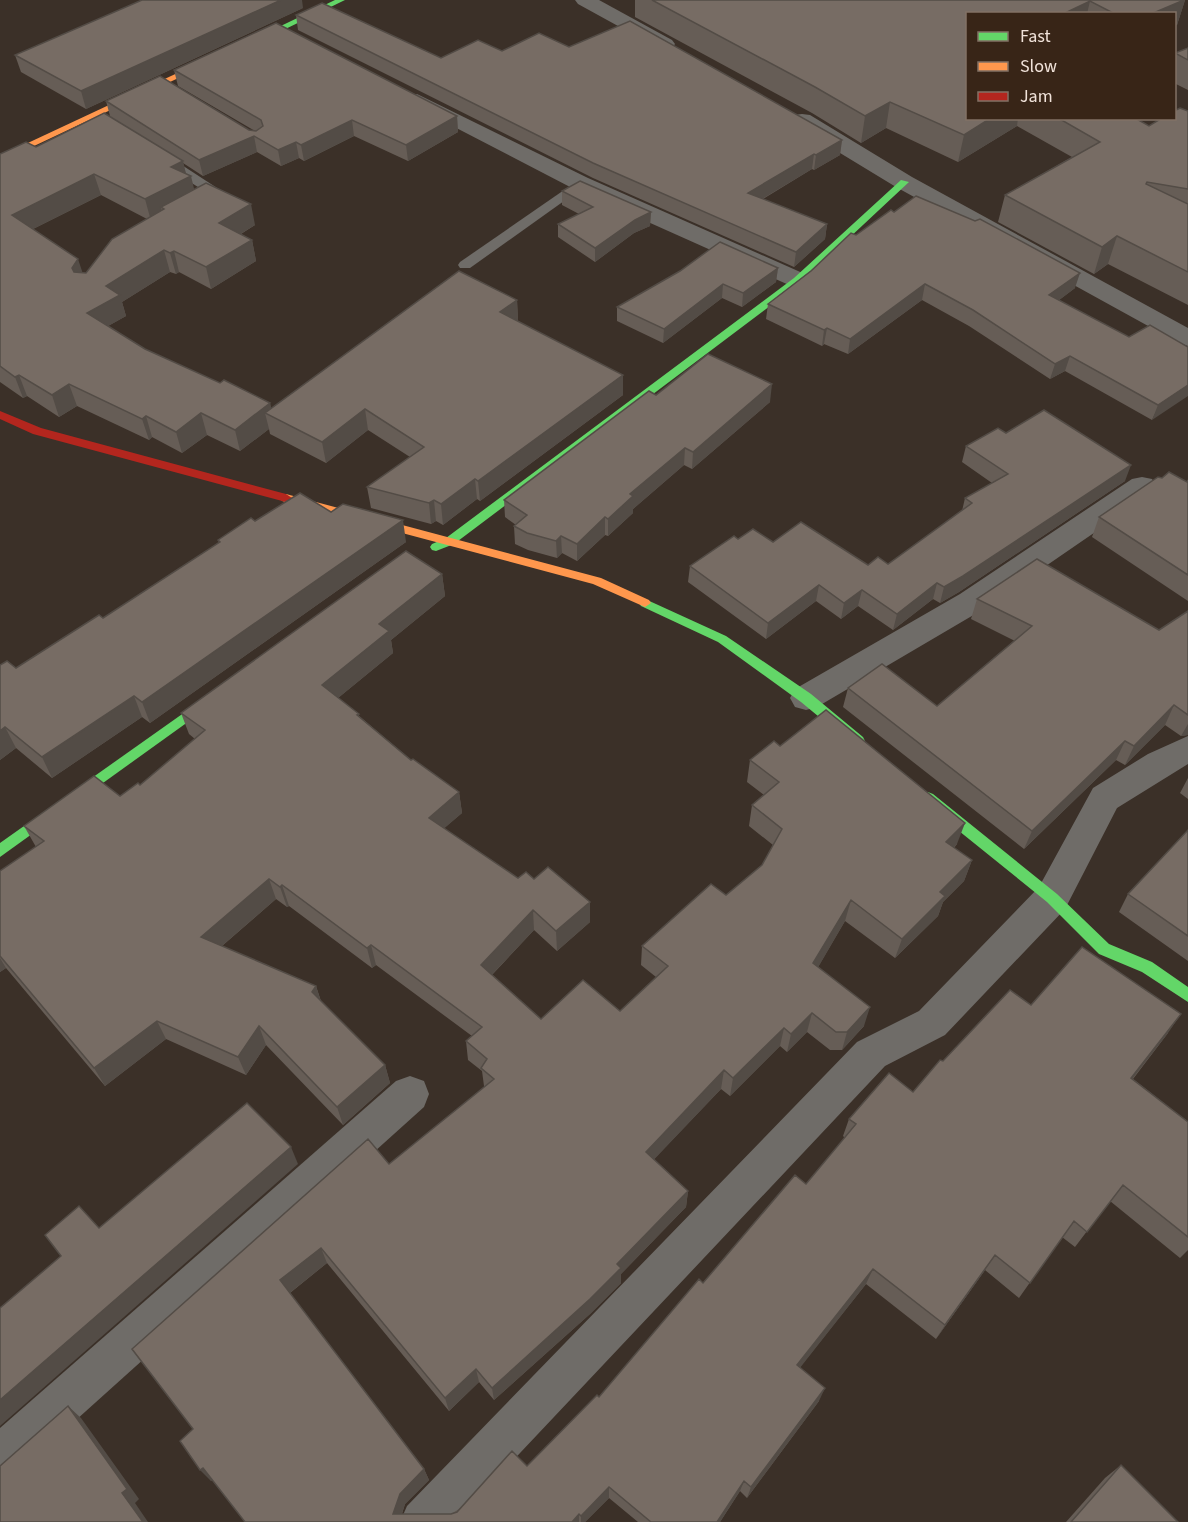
<svg xmlns="http://www.w3.org/2000/svg" width="1188" height="1522" font-family="'Source Sans 3',sans-serif">
<rect width="100%" height="100%" fill="#3b3028"/>
<g fill="none" stroke-linecap="round" stroke-linejoin="round">
<!-- lane -->
<g fill="#6f6c68" fill-rule="evenodd">
<polygon points="163,155 168,156 234,199 232,202 222,202 158,162 156,159 158,156"/>
<polygon points="580,179 587,183 585,186 470,268 460,268 458,265 460,262"/>
</g>
<!-- street -->
<g fill="#6f6c68" fill-rule="evenodd">
<polygon points="575,0 599,0 672,40 675,44 672,48 658,48 578,4"/>
<polygon points="417,94 588,178 807,275 810,280 807,285 798,287 789,285 572,188 410,104 406,100 410,96"/>
<polygon points="802,114 810,115 912,177 1188,328 1188,346 1179,343 896,187 794,125 791,120 794,115"/>
<polygon points="1142,477 1152,479 1156,486 1152,493 982,610 817,707 806,710 795,707 790,698 795,689 960,594 1132,479"/>
<polygon points="1188,736 1188,764 1117,808 1065,909 945,1035 885,1066 455,1522 400,1522 407,1506 857,1042 919,1011 1039,887 1093,788 1148,754"/>
<polygon points="410,1076 424,1081 429,1094 424,1107 16,1474 0,1481 0,1428 396,1081"/>
</g>
<!-- fast -->
<g fill="#63d668" fill-rule="evenodd">
<polygon points="335,0 345,0 271,36 264,34"/>
<polygon points="901,180 909,182 802,282 454,544 436,551 432,550 430,547 432,544 446,538 794,278"/>
<polygon points="645,599 726,636 811,694 863,737 865,741 863,745 853,745 801,702 718,642 641,606 639,603 641,600"/>
<polygon points="219,688 224,690 226,693 224,696 0,857 0,843"/>
<polygon points="928,792 933,794 1057,894 1109,944 1152,962 1188,987 1188,1002 1142,972 1099,954 1047,902 923,802 921,798 923,794"/>
</g>
<!-- slow -->
<g fill="#ff974d" fill-rule="evenodd">
<polygon points="265,32 272,34 0,162 0,156"/>
<polygon points="286,494 601,578 649,600 651,603 645,607 593,584 282,501 280,498"/>
</g>
<!-- jam -->
<polygon fill="#b3261e" fill-rule="evenodd" points="0,411 41,428 286,494 292,498 286,502 33,434 0,419"/>
</g>
<!-- wall -->
<g fill="#665d56" fill-rule="evenodd">
<polygon points="635,0 1185,0 1177,25 1174,14 968,14 968,118 1135,118 1149,126 1188,111 1188,305 1108,264 1094,274 998,222 1005,195 1072,157 1017,126 958,162 886,128 861,143 812,113 635,17"/>
<polygon points="303,8 86,109 21,72 15,55"/>
<polygon points="296,15 441,58 502,51 569,47 842,140 840,155 814,170 812,169 763,199 827,224 825,239 794,267 593,178 298,30"/>
<polygon points="1188,48 1188,90 1174,83 1175,53"/>
<path d="M174,70l283,46 1,16 -50,29 -54,-25 -50,25 -5,-3 -18,8 -24,-14 -54,24 -20,-13 3,11 8,16 61,35 -14,9 11,6 4,21 -45,28 -32,-17 -3,2 -6,-2 -48,30 4,14 -18,10 37,23 75,34 50,20 1,6 246,-109 1,21 105,74 -143,106 -3,-2 -34,26 -7,-4 -5,3 -60,-16 -4,-21 43,-30 -42,-27 -42,33 -56,-29 -1,-5 -29,22 -33,-16 -25,18 -30,-16 -3,3 -72,-34 -18,11 -32,-21 -4,2 -23,-16v-228l36,-7 74,-31 -4,-15 149,30 -77,-45zM101,195l46,24 -61,54h-4l-49,-44z"/>
<polygon points="562,191 651,212 650,226 634,233 595,262 558,237 558,224 579,214 562,205"/>
<polygon points="856,235 1075,288 1059,300 1129,337 1188,347 1152,420 1065,371 1050,379 969,326 922,300 848,354 824,344 822,346 766,319 768,304"/>
<polygon points="778,268 776,282 742,307 722,298 663,343 617,321 617,307"/>
<polygon points="656,395 770,402 692,469 684,465 633,509 633,513 608,536 605,535 577,561 562,553 557,558 528,550 515,544 514,526 516,525 505,517 504,500"/>
<polygon points="1006,433 1125,481 959,592 940,603 933,599 893,630 858,606 841,619 816,601 766,639 688,582 690,566 738,539 773,542 868,565 888,564 962,511 965,498 992,483 962,462 966,446"/>
<polygon points="1162,478 1187,482 1188,480 1188,601 1092,537 1099,517"/>
<polygon points="331,512 406,542 150,723 142,717 52,778 16,748 0,760 0,665 16,668 103,618 219,543 218,540 255,521"/>
<polygon points="442,574 445,596 391,640 393,653 338,698 411,760 459,792 462,813 444,828 518,878 534,879 590,902 590,922 557,951 534,930 492,975 541,1019 620,1011 656,977 641,965 642,946 726,895 762,865 773,845 749,826 752,805 764,795 747,782 750,760 780,746 957,844 954,848 972,860 964,881 943,902 938,916 895,958 845,921 818,967 864,1026 842,1050 830,1050 807,1032 787,1052 780,1046 730,1096 721,1089 654,1159 688,1191 686,1207 621,1274 621,1283 590,1314 494,1400 479,1382 449,1411 327,1263 290,1293 424,1469 429,1480 405,1504 402,1514 451,1514 527,1466 599,1397 703,1283 806,1184 845,1138 843,1136 849,1119 913,1092 943,1061 1031,1005 1168,1033 1133,1079 1188,1122 1188,1250 1180,1258 1110,1201 1075,1247 1062,1237 1019,1298 985,1270 936,1339 866,1284 800,1367 819,1401 747,1498 740,1491 720,1522 638,1522 609,1498 585,1522 245,1522 212,1480 211,1481 193,1429 132,1349 389,1164 485,1087 484,1086 482,1071 468,1060 466,1041 472,1036 376,965 372,968 289,906 287,907 276,899 222,946 316,986 321,1001 385,1065 390,1083 343,1125 266,1045 246,1075 166,1039 105,1086 6,968 0,972 0,871 36,847 24,826 120,796 140,785 195,739 189,734 181,713"/>
<polygon points="977,599 1159,630 1188,611 1188,735 1181,736 1165,725 1125,765 1116,760 1024,849 843,707 848,688 937,706 1015,641 971,619"/>
<polygon points="1188,778 1188,799 1180,793"/>
<polygon points="1188,830 1188,961 1119,912 1128,894"/>
<polygon points="1121,1465 1178,1522 1066,1522 1105,1478"/>
</g>
<!-- shaded-wall -->
<g fill="#534c46">
<polygon points="281,0 302,0 303,8 86,109 81,91"/>
<polygon points="1185,0 1177,25 1174,26 1174,14 1151,14"/>
<polygon points="1090,1 1087,14 1063,14"/>
<polygon points="890,102 886,128 861,143 865,116"/>
<polygon points="457,116 458,132 408,161 406,145"/>
<polygon points="991,118 1018,118 1017,126 958,162 964,135"/>
<polygon points="352,120 354,136 304,161 301,145"/>
<polygon points="254,136 257,152 203,176 199,160"/>
<polygon points="842,140 840,155 814,170 816,155"/>
<polygon points="296,142 299,158 281,166 278,150"/>
<polygon points="814,154 812,169 747,208 748,193"/>
<polygon points="183,161 187,178 191,176 196,197 164,209 161,207 162,215 151,221 145,199 171,167"/>
<polygon points="94,174 101,195 19,236 12,215"/>
<polygon points="251,204 255,225 224,244 219,223"/>
<polygon points="651,212 650,226 634,233 595,262 595,248 635,220"/>
<polygon points="827,224 825,239 794,267 796,252"/>
<polygon points="1117,236 1108,264 1094,274 1102,247"/>
<polygon points="252,240 256,261 211,289 206,267"/>
<polygon points="164,250 170,272 122,302 126,316 94,334 87,313 106,286"/>
<polygon points="174,251 179,272 176,274 170,253"/>
<polygon points="78,259 85,280 79,289 72,268"/>
<polygon points="778,268 776,282 742,307 743,293"/>
<polygon points="1080,273 1075,288 1045,311 1049,295"/>
<polygon points="723,284 722,298 663,343 664,329"/>
<polygon points="925,284 922,300 848,354 850,339"/>
<polygon points="517,300 518,321 500,312"/>
<polygon points="827,328 824,344 822,346 824,330"/>
<polygon points="1070,356 1065,371 1050,379 1055,364"/>
<polygon points="19,375 27,396 23,398 15,377"/>
<polygon points="623,375 623,395 480,501 478,481"/>
<polygon points="69,384 77,406 59,417 52,395"/>
<polygon points="772,384 770,402 692,469 693,452"/>
<polygon points="1188,385 1188,396 1152,420 1158,405"/>
<polygon points="270,403 273,417 265,413 269,429 240,451 235,430"/>
<polygon points="365,409 368,430 326,463 322,442"/>
<polygon points="201,413 207,435 182,453 176,432"/>
<polygon points="146,416 152,437 149,440 142,419"/>
<polygon points="685,448 684,465 633,509 633,513 608,536 608,519 630,494"/>
<polygon points="1131,465 1125,481 959,592 940,603 944,587"/>
<polygon points="475,479 477,499 443,525 441,504"/>
<polygon points="434,500 436,521 431,524 429,503"/>
<polygon points="605,517 605,535 577,561 577,544"/>
<polygon points="403,520 406,542 150,723 142,702"/>
<polygon points="561,536 562,553 557,558 556,541"/>
<polygon points="442,574 445,596 391,640 393,653 327,707 322,685 379,624"/>
<polygon points="937,583 933,599 893,630 897,614"/>
<polygon points="819,585 816,601 766,639 768,623"/>
<polygon points="862,590 858,606 841,619 844,603"/>
<polygon points="134,696 142,717 52,778 42,757"/>
<polygon points="1174,705 1165,725 1125,765 1134,746"/>
<polygon points="1188,724 1188,735 1181,736"/>
<polygon points="5,727 16,748 0,760 0,731"/>
<polygon points="1125,741 1116,760 1024,849 1032,831"/>
<polygon points="459,792 462,813 432,839 429,818"/>
<polygon points="965,823 957,844 939,863 946,842"/>
<polygon points="972,860 964,881 943,902 938,916 895,958 902,939 940,892"/>
<polygon points="269,879 276,899 209,957 201,937"/>
<polygon points="282,885 289,906 287,907 280,887"/>
<polygon points="851,900 845,921 809,983 813,963"/>
<polygon points="590,902 590,922 557,951 556,931"/>
<polygon points="533,910 534,930 483,984 481,965"/>
<polygon points="371,945 376,965 372,968 367,948"/>
<polygon points="0,958 6,968 0,972"/>
<polygon points="316,986 322,1005 312,992"/>
<polygon points="870,1007 864,1026 842,1050 847,1032"/>
<polygon points="812,1013 807,1032 787,1052 791,1034"/>
<polygon points="1181,1014 1168,1033 1119,1096 1131,1078"/>
<polygon points="157,1021 166,1039 105,1086 94,1068"/>
<polygon points="259,1026 266,1045 246,1075 238,1057"/>
<polygon points="784,1028 780,1046 730,1096 733,1078"/>
<polygon points="385,1065 390,1083 343,1125 337,1107"/>
<polygon points="724,1070 721,1089 645,1169 646,1152"/>
<polygon points="291,1147 298,1164 0,1426 0,1400"/>
<polygon points="688,1191 686,1207 621,1274 621,1283 590,1314 494,1400 492,1388 617,1264"/>
<polygon points="321,1248 327,1263 287,1295 280,1280"/>
<polygon points="995,1255 985,1270 936,1339 945,1325"/>
<polygon points="873,1269 866,1284 792,1378 797,1365"/>
<polygon points="476,1369 479,1382 449,1411 445,1398"/>
<polygon points="825,1388 819,1401 747,1498 751,1487"/>
<polygon points="68,1406 81,1418 139,1499 135,1503 148,1522 143,1522 122,1493"/>
<polygon points="203,1468 213,1479 211,1481 200,1470"/>
<polygon points="424,1469 429,1480 405,1504 399,1522 393,1514 400,1494"/>
<polygon points="744,1481 740,1491 720,1522 717,1522"/>
<polygon points="609,1487 609,1498 585,1522 581,1522 581,1516"/>
<polygon points="579,1514 579,1522 572,1522"/>
</g>
<!-- building -->
<g fill="#776c64" stroke="#534c46" stroke-width="1.5">
<polygon points="142,0 281,0 81,91 15,55"/>
<polygon points="652,0 1184,0 1151,14 1115,14 1090,1 1063,14 968,14 968,118 991,118 964,135 890,102 865,116 815,87"/>
<polygon points="322,3 441,58 478,40 502,51 539,33 569,47 630,21 842,140 816,155 814,154 748,193 827,224 796,252 593,163 296,15"/>
<polygon points="276,23 457,116 406,145 352,120 301,145 296,142 278,150 254,136 199,160 106,101 160,76 249,130 256,131 263,126 261,120 174,70"/>
<polygon points="1188,48 1188,60 1175,53"/>
<polygon points="1180,108 1188,111 1188,189 1147,182 1146,184 1188,204 1188,272 1117,236 1102,247 1005,195 1100,142 1058,118 1135,118 1149,126 1162,118 1174,118 1174,111"/>
<polygon points="104,113 183,161 171,167 191,176 145,199 94,174 12,215 78,259 72,268 74,272 86,273 112,239 164,209 161,207 206,183 251,204 219,223 252,240 206,267 174,251 170,253 164,250 106,286 120,295 87,313 145,349 220,383 224,380 270,403 235,430 201,413 176,432 146,416 142,419 69,384 52,395 19,375 15,377 0,366 0,154 26,142 36,147"/>
<polygon points="580,181 651,212 635,220 595,248 558,224 593,207 562,191"/>
<polygon points="916,196 975,221 980,219 1080,273 1049,295 1129,337 1150,325 1188,347 1188,385 1158,405 1070,356 1055,364 973,310 925,284 850,339 827,328 824,330 768,304 811,271 851,233 856,235 891,210 894,212"/>
<polygon points="720,242 778,268 743,293 723,284 664,329 617,307 680,271"/>
<polygon points="459,271 517,300 500,312 623,375 478,481 475,479 441,504 434,500 429,503 367,487 424,447 365,409 322,442 265,413"/>
<polygon points="708,354 772,384 693,452 685,448 630,494 633,496 608,519 605,517 577,544 561,536 556,541 527,533 514,526 527,515 504,500 649,391 656,395"/>
<polygon points="1044,410 1131,465 963,576 944,587 937,583 897,614 862,590 844,603 819,585 768,623 690,566 734,536 738,539 753,529 773,542 801,522 868,565 878,557 888,564 972,503 965,498 1008,474 966,446 998,428 1006,433"/>
<polygon points="1169,472 1187,482 1188,480 1188,575 1099,517 1158,477 1162,478"/>
<polygon points="300,493 331,512 343,504 403,520 142,702 134,696 42,757 5,727 0,731 0,665 7,661 16,668 99,615 103,618 220,542 218,540 251,518 255,521"/>
<polygon points="406,551 442,574 379,624 389,631 322,685 359,714 357,715 411,760 413,759 459,792 429,818 518,878 526,872 534,879 548,867 590,902 556,931 533,910 481,965 541,1019 583,980 620,1011 668,966 642,946 711,884 726,895 762,865 782,829 752,805 779,782 750,760 774,741 780,746 826,710 965,823 946,842 972,860 940,892 945,896 902,939 851,900 813,963 870,1007 847,1032 836,1032 812,1013 791,1034 784,1028 733,1078 724,1070 646,1152 688,1191 617,1264 621,1268 590,1299 492,1388 476,1369 445,1398 321,1248 280,1280 424,1469 400,1494 393,1514 451,1514 457,1512 512,1451 527,1466 597,1395 599,1397 699,1279 703,1283 795,1175 806,1184 856,1124 849,1119 889,1073 913,1092 940,1060 943,1061 1010,990 1031,1005 1082,947 1181,1014 1131,1078 1188,1122 1188,1237 1123,1185 1087,1232 1074,1221 1030,1283 995,1255 945,1325 873,1269 797,1365 825,1388 751,1487 744,1481 717,1522 651,1522 609,1487 581,1516 579,1514 572,1522 245,1522 203,1468 200,1470 180,1441 193,1429 132,1349 368,1139 389,1164 494,1079 481,1068 487,1059 466,1041 482,1027 371,945 367,948 282,885 280,887 269,879 201,937 316,986 312,992 385,1065 337,1107 259,1026 238,1057 157,1021 94,1068 0,956 0,871 44,841 24,826 94,776 120,796 138,783 140,785 205,730 181,713"/>
<polygon points="1037,559 1159,630 1188,611 1188,715 1174,705 1134,746 1125,741 1032,831 848,688 882,664 937,706 1032,626 977,599"/>
<polygon points="1188,830 1188,936 1128,894"/>
<polygon points="247,1103 291,1147 0,1400 0,1308 61,1256 45,1235 79,1206 99,1228"/>
<polygon points="68,1406 127,1489 122,1493 143,1522 0,1522 0,1466"/>
<polygon points="1121,1465 1178,1522 1071,1522"/>
</g>
<!-- legend -->
<rect x="966" y="12" width="210" height="108" fill="#382517" stroke="#827165" stroke-width="1.5"/>
<rect x="978" y="32" width="30" height="9" fill="#63d668" stroke="#827165" stroke-width="1.5"/>
<text x="1020" y="42" font-size="18" fill="#f1e3da">Fast</text>
<rect x="978" y="62" width="30" height="9" fill="#ff974d" stroke="#827165" stroke-width="1.5"/>
<text x="1020" y="72" font-size="18" fill="#f1e3da">Slow</text>
<rect x="978" y="92" width="30" height="9" fill="#b3261e" stroke="#827165" stroke-width="1.5"/>
<text x="1020" y="102" font-size="18" fill="#f1e3da">Jam</text>
</svg>
